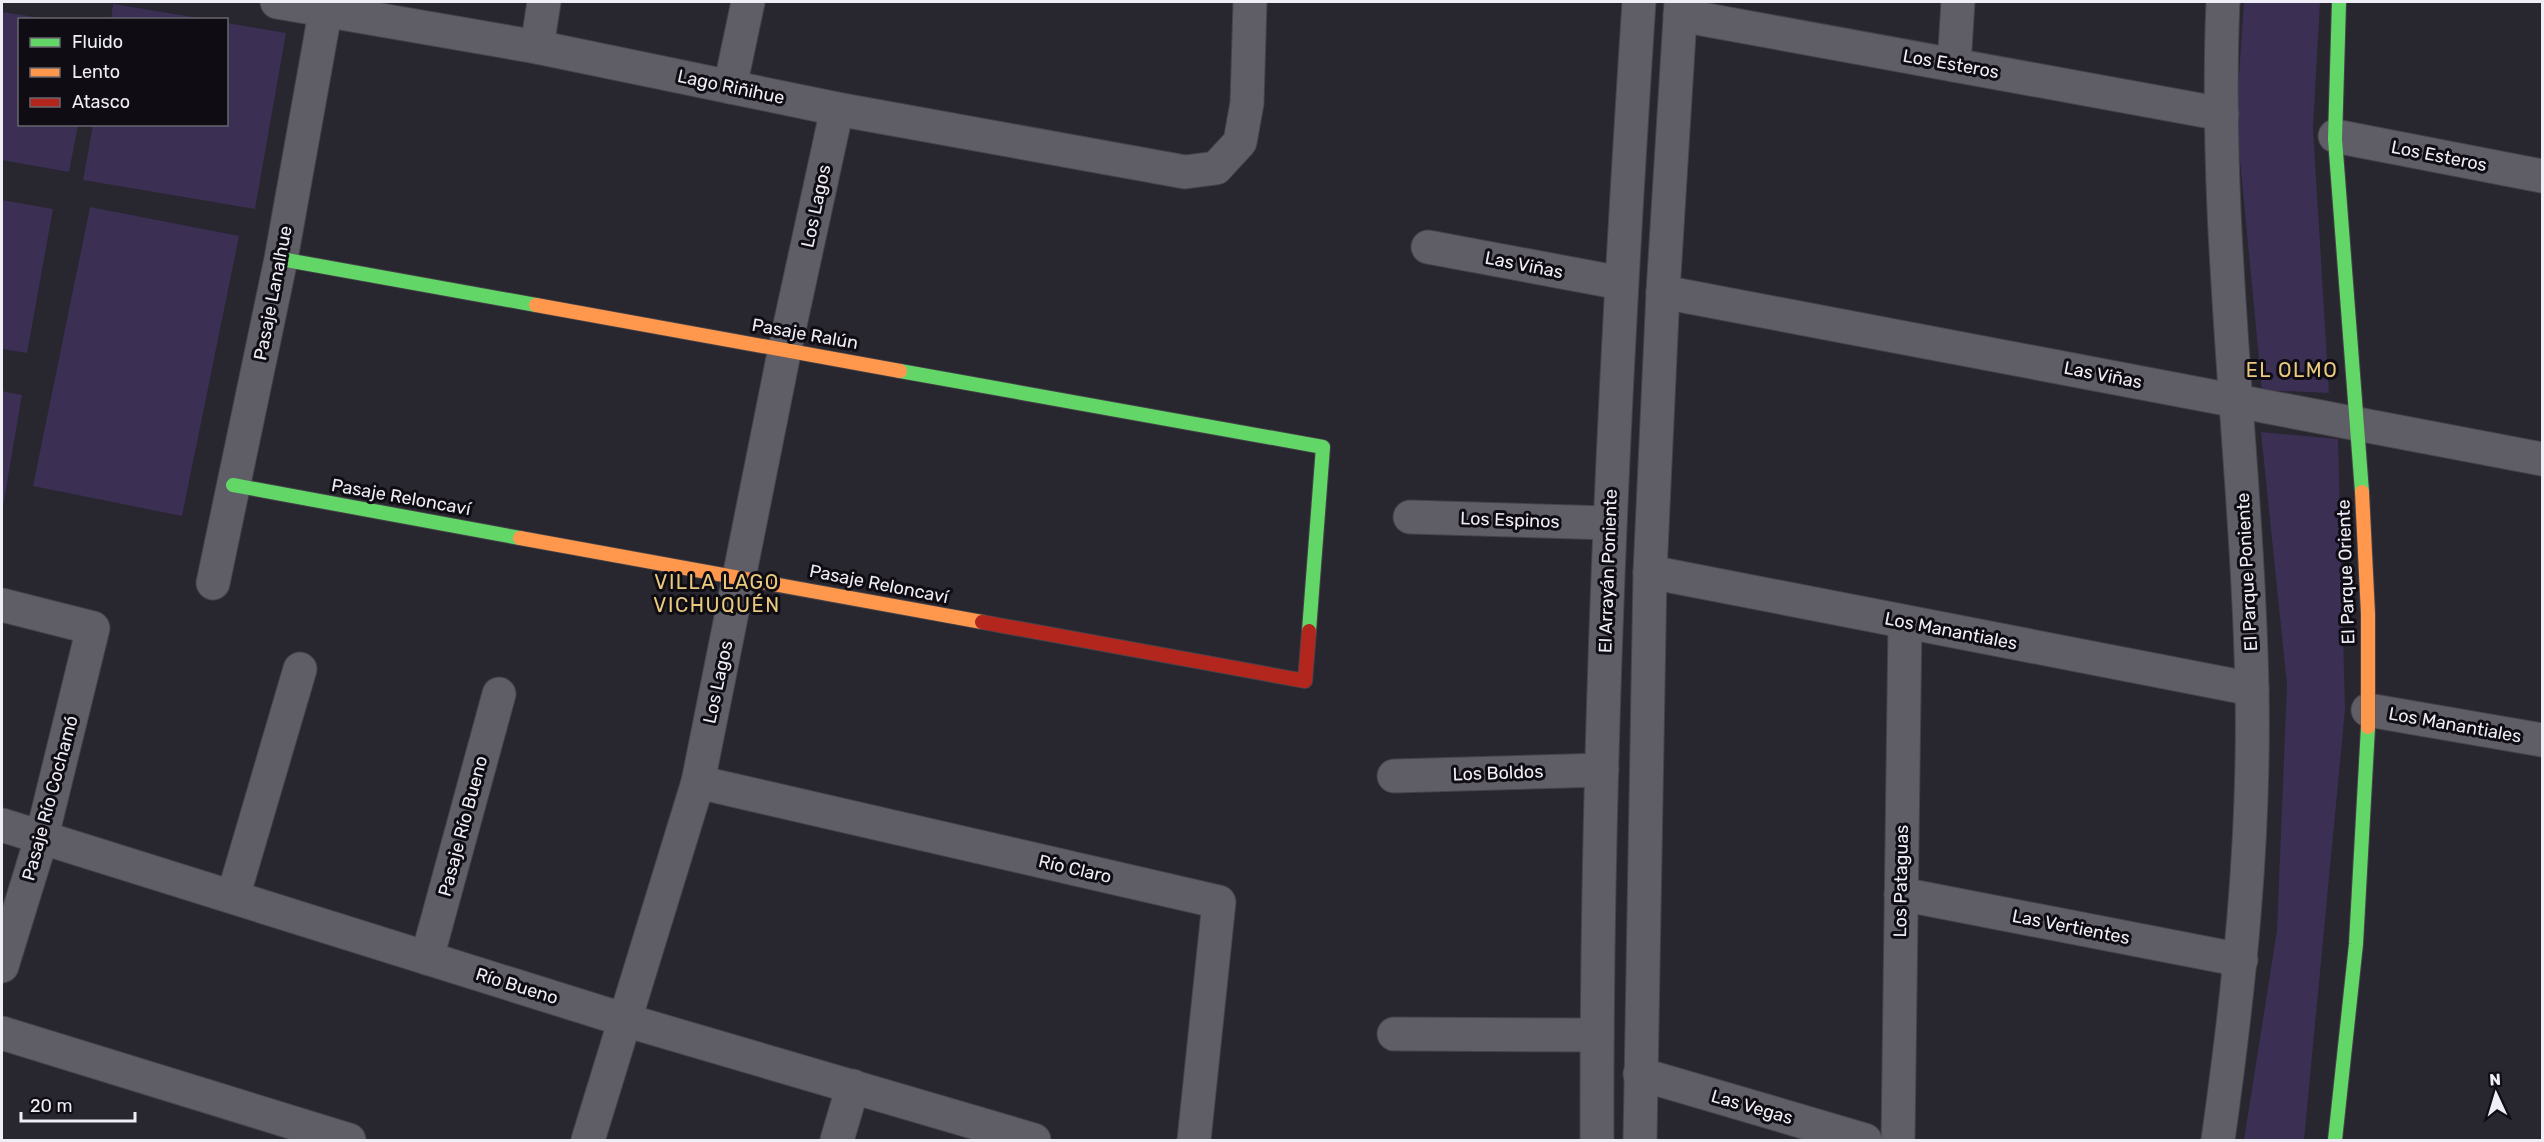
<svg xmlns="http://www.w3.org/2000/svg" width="2544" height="1142" font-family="Rubik,sans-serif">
<rect width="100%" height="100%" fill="#28262e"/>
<!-- green -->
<g fill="#3b2f54">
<polygon points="2244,2 2320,2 2313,128 2329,393 2262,390 2236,119"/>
<polygon points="113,4 205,19 111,19"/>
<polygon points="2,12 48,19 20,20 20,124 78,125 69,172 2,160"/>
<polygon points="227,23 286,33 255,209 83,180 93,125 226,124"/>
<polygon points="2,200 53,209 27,353 2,349"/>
<polygon points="90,207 239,236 182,516 33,486"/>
<polygon points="2,391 22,395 2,512"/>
<polygon points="2261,432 2338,439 2345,710 2304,1140 2244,1140 2277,930 2287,685"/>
</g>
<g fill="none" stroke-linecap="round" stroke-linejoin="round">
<defs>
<g id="street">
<polyline points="277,2 537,47 837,109 1185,172 1216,168 1240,142 1247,103 1250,2"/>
<polyline points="1680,15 2222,114"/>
<polyline points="537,47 544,2"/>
<polyline points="1954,65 1958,2"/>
<polyline points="730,87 748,2"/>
<polyline points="2335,136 2542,176"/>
<polyline points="1428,247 1621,283"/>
<polyline points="1663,292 2542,459"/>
<polyline points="1410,517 1609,523"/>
<polyline points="1650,572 2252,689"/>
<polyline points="213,583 281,259 327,2"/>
<polyline points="2,605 93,628 42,836 2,966"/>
<polyline points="2368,710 2542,740"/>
<polyline points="1394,776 1602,770"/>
<polyline points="698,782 1219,902 1194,1140"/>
<polyline points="2,825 625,1020 1034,1140"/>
<polyline points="1901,894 2241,960"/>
<polyline points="233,897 300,669"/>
<polyline points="427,958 499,694"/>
<polyline points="2,1033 349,1140"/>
<polyline points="1394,1034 1597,1035"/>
<polyline points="1640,1074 1865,1140"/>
<polyline points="588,1140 698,782 785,348 837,109"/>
<polyline points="837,1140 853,1086"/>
<path d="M1597,1140c-1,-380 17,-759 42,-1138"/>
<polyline points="1640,1140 1650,572 1663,292 1681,2"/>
<polyline points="1898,1140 1905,622"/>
<path d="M2218,1140c21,-149 37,-299 34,-451 -5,-229 -39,-459 -29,-687"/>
</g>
<g id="fast">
<polyline points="2339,2 2335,139 2362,492"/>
<polyline points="281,259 536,305"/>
<polyline points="900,371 1323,447 1309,631"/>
<polyline points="233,485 520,538"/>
<polyline points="2335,1140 2356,944 2368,727"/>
</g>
<g id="slow">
<polyline points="536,305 900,371"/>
<polyline points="2362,492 2368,614 2368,727"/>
<polyline points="520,538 982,622"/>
</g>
<polyline id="jam" points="982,622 1305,681 1309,631"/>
</defs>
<!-- street casing -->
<use href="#street" stroke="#454349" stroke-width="35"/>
<!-- fast casing -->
<use href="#fast" stroke="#454349" stroke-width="16"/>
<!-- slow casing -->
<use href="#slow" stroke="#454349" stroke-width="16"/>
<!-- jam casing -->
<use href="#jam" stroke="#454349" stroke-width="16"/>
<!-- street -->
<use href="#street" stroke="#5f5d66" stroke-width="33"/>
<!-- fast -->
<use href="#fast" stroke="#63d668" stroke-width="14"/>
<!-- slow -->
<use href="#slow" stroke="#ff974d" stroke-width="14"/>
<!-- jam -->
<use href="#jam" stroke="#b3261e" stroke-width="14"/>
</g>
<g text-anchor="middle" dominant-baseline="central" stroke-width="6" stroke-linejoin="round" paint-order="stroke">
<!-- street labels -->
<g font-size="18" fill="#efedf6" stroke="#0f0d13">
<text transform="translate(1951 64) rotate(10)">Los Esteros</text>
<text transform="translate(731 87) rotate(12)">Lago Riñihue</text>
<text transform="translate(2439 156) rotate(11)">Los Esteros</text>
<text transform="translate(816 206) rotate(-78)">Los Lagos</text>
<text transform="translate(1524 265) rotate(11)">Las Viñas</text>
<text transform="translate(273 293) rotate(-79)">Pasaje Lanalhue</text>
<text transform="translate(805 334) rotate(10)">Pasaje Ralún</text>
<text transform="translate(2103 375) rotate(11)">Las Viñas</text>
<text transform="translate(401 497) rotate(10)">Pasaje Reloncaví</text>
<text transform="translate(1510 520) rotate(2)">Los Espinos</text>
<text transform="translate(1608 571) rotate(-88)">El Arrayán Poniente</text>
<text transform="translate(2247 572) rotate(-93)">El Parque Poniente</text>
<text transform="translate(2346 572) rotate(-92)">El Parque Oriente</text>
<text transform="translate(879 584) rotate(11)">Pasaje Reloncaví</text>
<text transform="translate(1951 631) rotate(11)">Los Manantiales</text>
<text transform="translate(718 682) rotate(-78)">Los Lagos</text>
<text transform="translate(2455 725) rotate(10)">Los Manantiales</text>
<text transform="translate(1498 773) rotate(-2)">Los Boldos</text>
<text transform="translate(50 798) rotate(-75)">Pasaje Río Cochamó</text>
<text transform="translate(463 826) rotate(-75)">Pasaje Río Bueno</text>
<text transform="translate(1075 869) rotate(13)">Río Claro</text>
<text transform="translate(1901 881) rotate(-89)">Los Pataguas</text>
<text transform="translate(2071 927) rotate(11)">Las Vertientes</text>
<text transform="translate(517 986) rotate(17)">Río Bueno</text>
<text transform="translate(1752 1107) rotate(16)">Las Vegas</text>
</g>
<!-- neighbourhood labels -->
<g font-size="20" letter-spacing="1.5" fill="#e9ca7f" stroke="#0f0d13">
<text x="2292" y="370">EL OLMO</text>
<text x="717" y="582">VILLA LAGO<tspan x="717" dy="23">VICHUQUÉN</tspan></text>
</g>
</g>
<!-- border -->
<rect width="2544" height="1142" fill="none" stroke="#efedf6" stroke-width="6"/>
<!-- legend -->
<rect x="18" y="18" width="210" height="108" fill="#0f0d13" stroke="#69676e" stroke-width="1.5"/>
<rect x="30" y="38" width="30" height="9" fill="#63d668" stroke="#69676e" stroke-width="1.5"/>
<text x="72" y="48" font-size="18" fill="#efedf6">Fluido</text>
<rect x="30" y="68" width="30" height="9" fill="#ff974d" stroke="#69676e" stroke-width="1.5"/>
<text x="72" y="78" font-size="18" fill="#efedf6">Lento</text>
<rect x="30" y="98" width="30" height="9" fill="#b3261e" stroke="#69676e" stroke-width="1.5"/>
<text x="72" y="108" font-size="18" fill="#efedf6">Atasco</text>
<!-- north arrow -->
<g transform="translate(2496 1094) rotate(356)" stroke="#0f0d13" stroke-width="4.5" paint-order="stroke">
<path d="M0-4.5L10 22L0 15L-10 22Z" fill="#efedf6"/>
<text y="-9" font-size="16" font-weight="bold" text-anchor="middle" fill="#efedf6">N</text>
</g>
<!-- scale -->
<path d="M21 1112v9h114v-9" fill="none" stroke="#efedf6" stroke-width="3"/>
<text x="30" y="1112" font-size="18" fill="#efedf6" stroke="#0f0d13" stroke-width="4.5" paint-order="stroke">20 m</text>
</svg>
